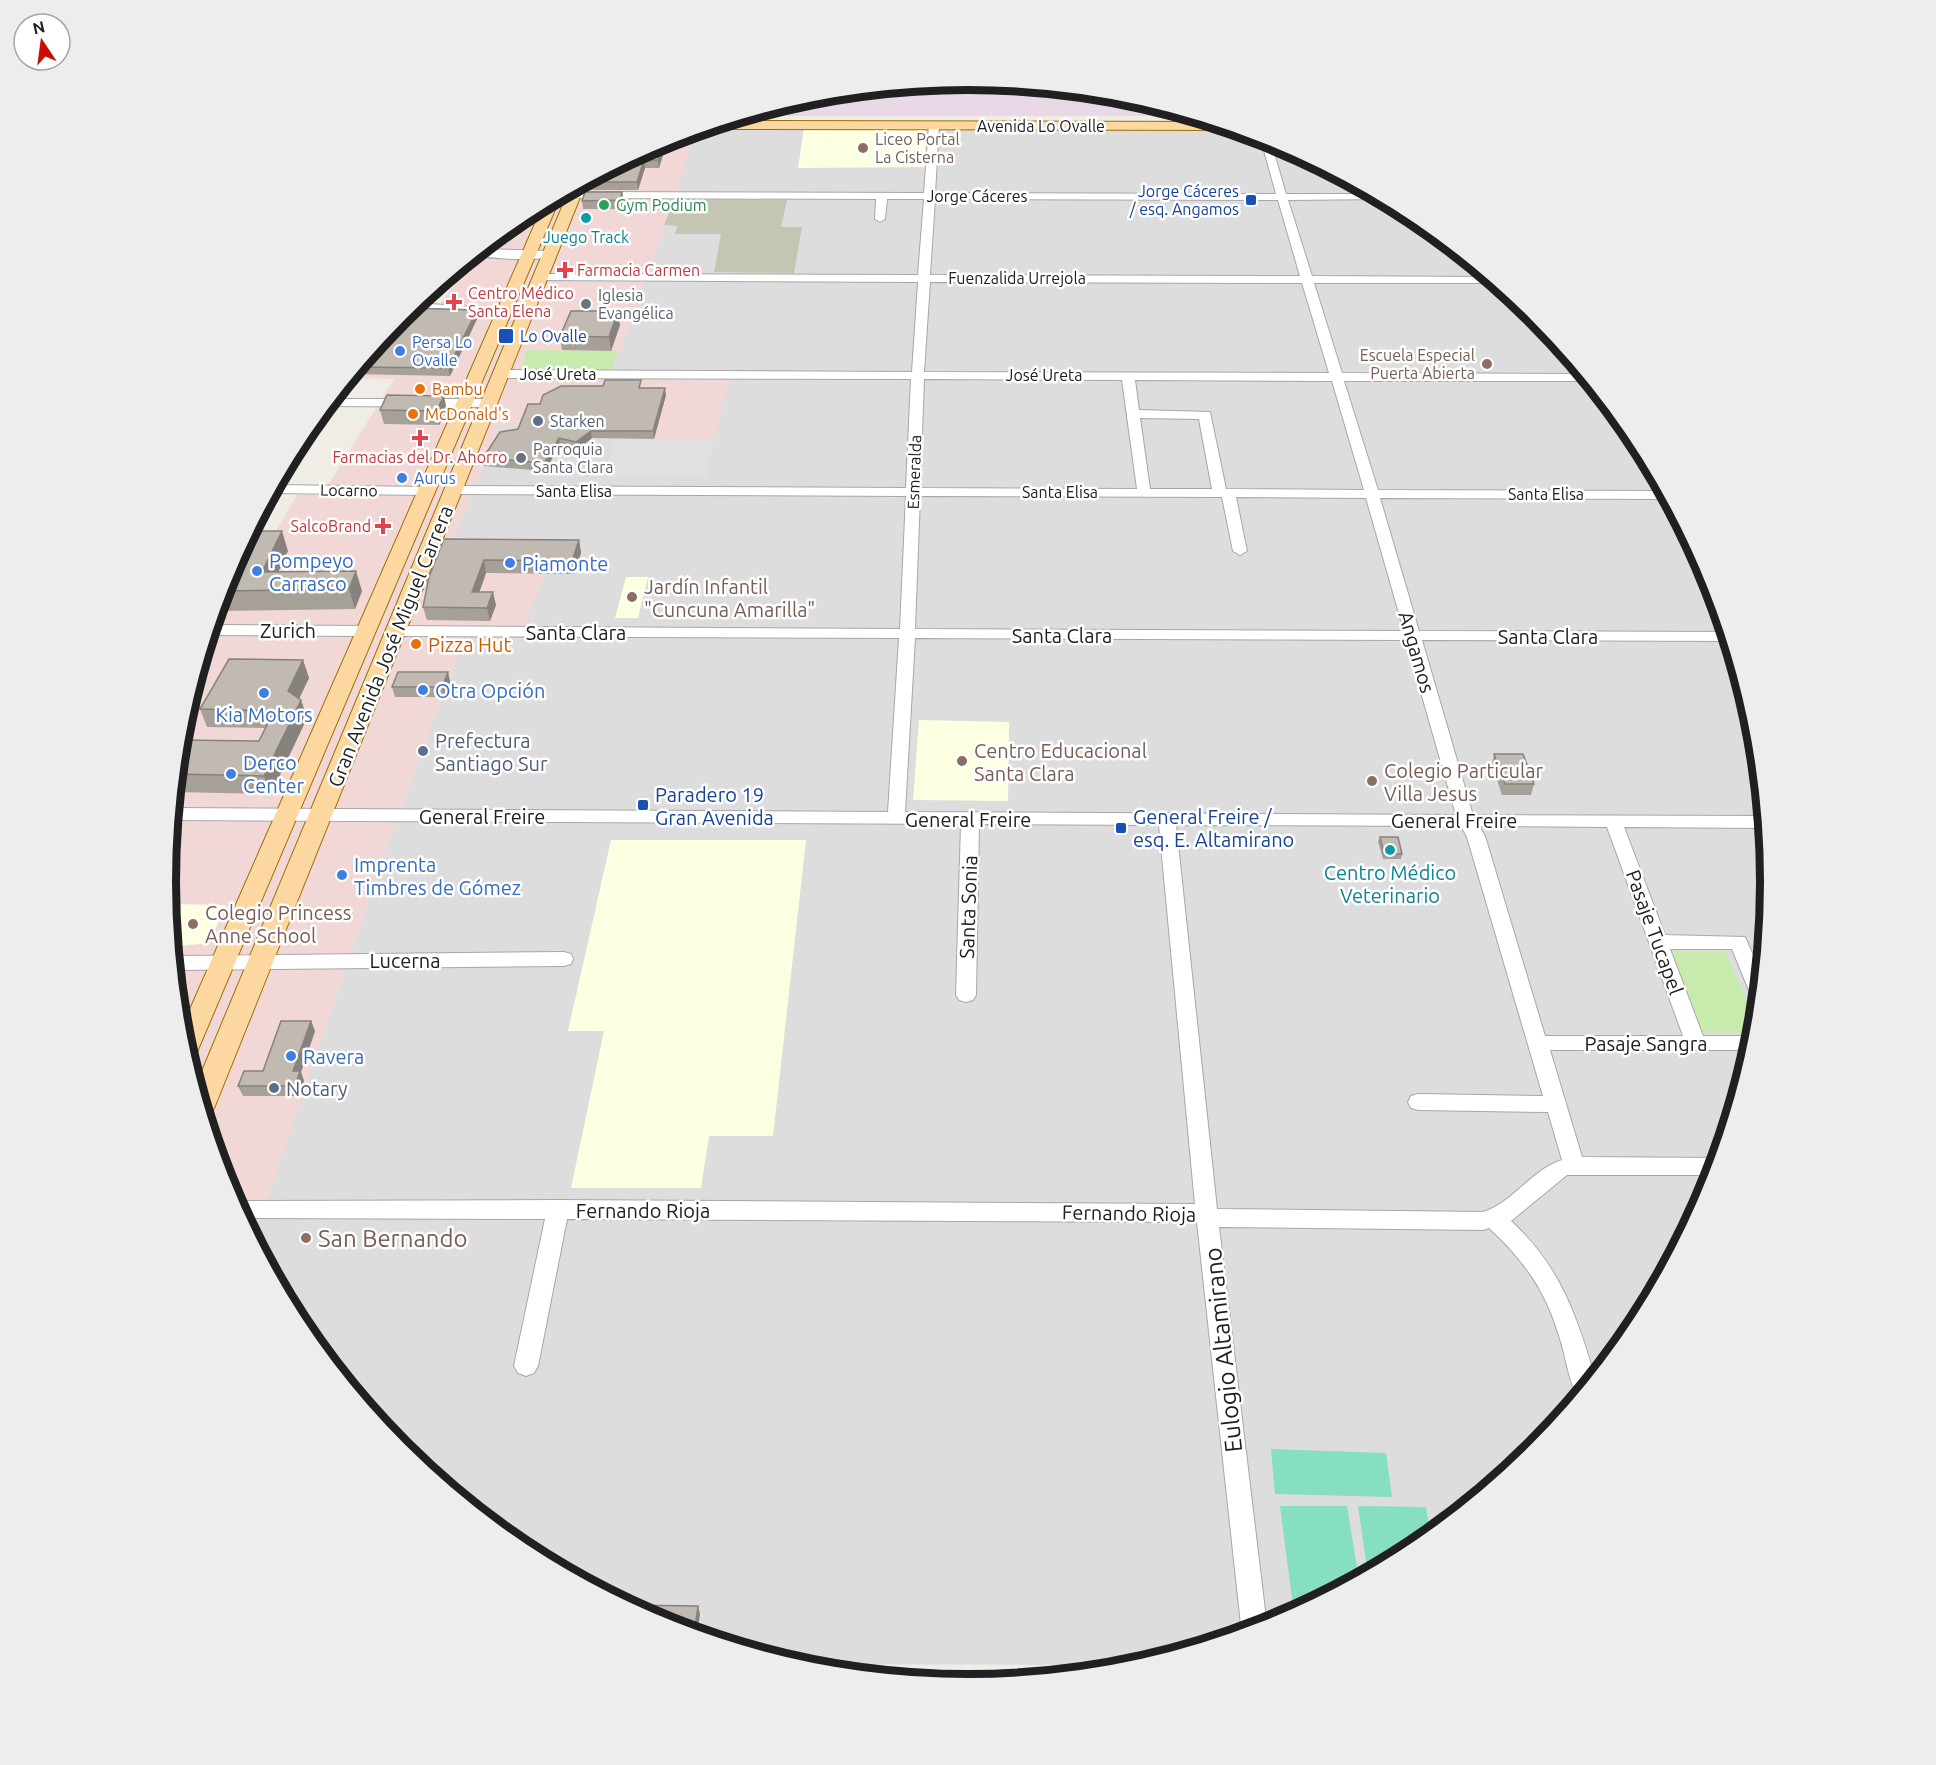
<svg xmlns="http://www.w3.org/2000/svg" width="1936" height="1765" font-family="Ubuntu,sans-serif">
<rect width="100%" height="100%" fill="#f0ede6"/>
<!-- residential -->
<polygon fill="#dedddd" points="701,128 1239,130 1276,141 1414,215 1536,315 1636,437 1710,576 1756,726 1771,883 1755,1039 1710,1190 1635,1329 1536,1451 1414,1550 1275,1625 1140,1665 790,1664 660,1624 522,1550 400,1450 300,1328 226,1189 439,573 499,426 661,140"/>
<!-- commercial -->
<polygon fill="#f1d8d6" points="695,130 675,199 610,379 730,379 714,439 612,439 615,427 499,426 448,552 581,553 574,574 545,574 520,634 465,635 396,822 253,1240 226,1189 180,1039 165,882 181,726 218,601 264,551 297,495 322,495 394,379 349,378 400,314 435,311 480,249 522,215 661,141"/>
<!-- industrial -->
<polygon fill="#e9d8e5" points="968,80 1125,95 1194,116 741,116 781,104 808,104 812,95"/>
<!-- education -->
<g fill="#fdffe1">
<polygon points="804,129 926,129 925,167 798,168"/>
<polygon points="626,577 648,577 638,618 615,618"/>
<polygon points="919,720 1009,722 1008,801 913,800"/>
<polygon points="611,840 806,840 773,1136 709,1136 701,1188 571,1188 604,1031 568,1031"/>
<polygon points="167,904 226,905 209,943 171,947"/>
</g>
<!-- construction -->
<polygon fill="#c4c5b2" points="675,199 787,200 781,227 802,227 794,273 714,272 721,234 675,234 677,226 664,225"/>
<!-- grass -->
<g fill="#c8eaad">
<polygon points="527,350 618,351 612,369 521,369"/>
<polygon points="1671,951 1726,952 1757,1025 1756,1033 1702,1032"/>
</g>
<!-- pitch -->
<g fill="#85dfc0">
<polygon points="1271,1449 1386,1453 1392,1497 1275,1494"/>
<polygon points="1280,1506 1347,1506 1359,1580 1294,1614"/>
<polygon points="1358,1506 1426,1507 1431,1536 1414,1550 1368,1575"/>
</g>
<!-- parking -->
<polygon fill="#e0e0e0" points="616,439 714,439 707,478 602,478"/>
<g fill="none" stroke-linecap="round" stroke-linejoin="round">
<defs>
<g id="minor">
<path d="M934,122l5,3 -4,68 341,1 -16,-58 10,3 16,55h89l10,5 -97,1 24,76 177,1 8,6h-183l28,90 243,1 5,7h-246l34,109 287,1 4,8 -289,-1 39,133 308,1 3,9 -308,-1 51,175 291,1 1,12 -141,-1 41,108 80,2 17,38 -3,25 -6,-2 -3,-5 -18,-44h-62l33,87h51l1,3 -3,11h-202l32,107 137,1 -5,17h-147l-56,46c49,45 66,95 84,157l-16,19c-10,-12 -14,-45 -20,-61 -13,-45 -36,-77 -70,-108l-6,2 -264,-3 48,400 -25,7 -45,-412 -630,-3 -29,147 -4,7 -8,3 -8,-3 -4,-7 31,-147 -304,-1 -9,-17 326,-1 637,4 -36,-379 -180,-1 -3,171 -3,5 -7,2 -7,-2 -3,-5 5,-171 -790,-4 1,-12 716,4 11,-174 -504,-2 -8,-5 8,-5 505,3 6,-133 -453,-2 -7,-4 7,-4 453,2 5,-109 -410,-1 -6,-4 6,-4 411,2 6,-90 -378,-2 -6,-3 6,-3 378,1 6,-76h-37l-2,20 -5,3 -5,-3 1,-20 -303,-1 -5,-3 5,-3 351,1 5,-68zM935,199l343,1 22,76 -370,-1zM930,282l372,1 27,90 -405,-1zM924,379l198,1 15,109 -217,-1zM1135,380l197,1 32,109 -138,-1 -16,-77 -71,-2zM1140,418l59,1 13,70h-62zM920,496l302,1 11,54 7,4 7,-4 -11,-54 130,1 38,133 -489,-2zM915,638l491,2 50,175 -551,-3zM1176,825l285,1 6,11 76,259 -125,-2 -7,2 -3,6 3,6 7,2 130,2 14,48c-31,10 -48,42 -79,52l-266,-3zM1479,826l128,1 76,209h-138l-60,-200z"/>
<path d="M480,249l69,2 6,3c-11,9 -66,4 -81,1z"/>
<polygon points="415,303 504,309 510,313 504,317 407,309"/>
<polygon points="331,399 489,399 495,403 489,407 325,406"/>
<polygon points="274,485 426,487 433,491 426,495 270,493"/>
<polygon points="211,625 366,626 374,631 366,636 210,635"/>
<polygon points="564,952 571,954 573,959 571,964 564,966 174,970 172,956"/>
</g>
<g id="major">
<polygon points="725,121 1214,122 1232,127 1226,130 713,129 707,126"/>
<polygon points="583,182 585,185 215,1106 211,1114 204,1116 195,1088 569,190"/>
<polygon points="558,195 560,198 197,1052 193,1059 187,1061 180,1032 544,203"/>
</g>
</defs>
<!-- minor casing -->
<use href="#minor" stroke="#a7a7a7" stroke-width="2"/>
<!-- major casing -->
<use href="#major" stroke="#9b6f00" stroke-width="2"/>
<!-- minor -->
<use href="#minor" fill="#fff" fill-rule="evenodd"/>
<!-- major -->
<use href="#major" fill="#fcd8a0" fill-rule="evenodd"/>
</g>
<!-- wall -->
<g fill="#a6a099">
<polygon points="665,148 659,168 645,168 638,190 590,190 589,182"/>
<polygon points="622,192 624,200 621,209 583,209 582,201"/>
<polygon points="400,314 478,317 450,376 352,374"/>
<polygon points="620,325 611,351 562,350 560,336"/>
<polygon points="642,388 666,395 654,439 592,438 577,450 560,445 545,471 484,466 483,458 518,429 540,404"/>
<polygon points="380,410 447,410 439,425 384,424"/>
<polygon points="444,539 579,540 581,553 574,574 486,573 479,592 496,605 490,621 427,620 423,607"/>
<polygon points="288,551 278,572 362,591 355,609 215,611 226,575"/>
<polygon points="303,660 309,678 299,699 301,700 307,718 271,794 174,792 178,751 259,741 266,728 207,727 200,709"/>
<polygon points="448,672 450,682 445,697 395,697 392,687"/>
<polygon points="1494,754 1534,784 1531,795 1502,795 1492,764"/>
<polygon points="1380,837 1402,854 1401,859 1383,859 1378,842"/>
<polygon points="311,1021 315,1031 301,1072 304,1081 299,1096 243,1096 238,1086 263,1071"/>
</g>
<!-- shaded-wall -->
<g fill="#87827d">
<polygon points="664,140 665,148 659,168 658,160"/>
<polygon points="644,160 645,168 638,190 637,182"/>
<polygon points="622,192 624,200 621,209 620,200"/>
<polygon points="477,310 478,317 450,376 448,368"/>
<polygon points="618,311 620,325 611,351 609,337"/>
<polygon points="665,388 666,395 654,439 653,431"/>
<polygon points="444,396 447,410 439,425 436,411"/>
<polygon points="591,431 592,438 577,450 576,442"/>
<polygon points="559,438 560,445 545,471 544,463"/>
<polygon points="282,531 288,551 270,590 262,572"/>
<polygon points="579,540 581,553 574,574 572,561"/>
<polygon points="484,560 486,573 475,605 472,592"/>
<polygon points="356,571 362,591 355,609 349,589"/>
<polygon points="493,592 496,605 490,621 487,608"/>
<polygon points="303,660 309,678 294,709 288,691"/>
<polygon points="448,672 450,682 445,697 442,687"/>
<polygon points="301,700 307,718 271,794 264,776"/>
<polygon points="311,1021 315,1031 301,1072 304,1081 299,1096 295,1086 293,1071"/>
<polygon points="698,1606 700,1614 697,1635 694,1634"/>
</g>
<!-- building -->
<g fill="#c1bab2" stroke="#87827d" stroke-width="1.5">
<polygon points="664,140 658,160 644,160 637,182 589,182 590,178 661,141"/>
<polygon points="585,192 622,192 620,200 582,201"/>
<polygon points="408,308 477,310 448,368 357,367 400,314"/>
<polygon points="571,311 618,311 609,337 560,336"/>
<polygon points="605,380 641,380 639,388 665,388 653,431 591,431 576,442 559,438 544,463 483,458 500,432 518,429 528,404 540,404 543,395 561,386 603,386"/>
<polygon points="387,395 444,396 436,411 380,410"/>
<polygon points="249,531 282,531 262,572 356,571 349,589 222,591 226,575"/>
<polygon points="444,539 579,540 572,561 484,560 472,592 493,592 487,608 423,607 429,577"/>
<polygon points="229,659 303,660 288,691 301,700 264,776 176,774 178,751 184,740 259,741 274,711 200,709"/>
<polygon points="398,672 448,672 442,687 392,687"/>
<polygon points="1494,754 1523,754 1534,784 1505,784"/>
<polygon points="1380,837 1398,837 1402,854 1384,854"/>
<polygon points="281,1021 311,1021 293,1071 300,1071 295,1086 238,1086 244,1071 263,1071"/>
<polygon points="624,1605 698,1606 694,1634 660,1624"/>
</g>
<!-- markers -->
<g fill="#8d6e63" stroke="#fff" stroke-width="2">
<circle cx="863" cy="148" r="6"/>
<circle cx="1487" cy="364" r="6"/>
<circle cx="632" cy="597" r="6"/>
<circle cx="962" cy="761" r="6"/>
<circle cx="1372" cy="781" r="6"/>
<circle cx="193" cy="924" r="6"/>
<circle cx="306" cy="1238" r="6"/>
</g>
<g fill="#1a4fb4" stroke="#fff" stroke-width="2">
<rect x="1245" y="194" width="12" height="12" rx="3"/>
<rect x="498" y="328" width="16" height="16" rx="3"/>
<rect x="637" y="799" width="12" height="12" rx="3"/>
<rect x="1115" y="822" width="12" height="12" rx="3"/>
</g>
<circle fill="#2e9e5b" stroke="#fff" stroke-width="2" cx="604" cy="205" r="6"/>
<g fill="#0f9aa8" stroke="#fff" stroke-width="2">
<circle cx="586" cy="218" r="6"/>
<circle cx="1390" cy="850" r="6"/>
</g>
<g fill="#e0444e" stroke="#fff" stroke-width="2">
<path d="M562 261h6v6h6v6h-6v6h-6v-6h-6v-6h6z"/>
<path d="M451 293h6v6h6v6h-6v6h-6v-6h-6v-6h6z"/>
<path d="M417 429h6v6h6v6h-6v6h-6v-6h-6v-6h6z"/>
<path d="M380 517h6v6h6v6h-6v6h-6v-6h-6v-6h6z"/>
</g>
<g fill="#6b7280" stroke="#fff" stroke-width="2">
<circle cx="586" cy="304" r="6"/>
<circle cx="521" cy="458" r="6"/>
</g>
<g fill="#3f7fe0" stroke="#fff" stroke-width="2">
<circle cx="400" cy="351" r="6"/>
<circle cx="402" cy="478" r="6"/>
<circle cx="510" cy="563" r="6"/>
<circle cx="257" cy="571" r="6"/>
<circle cx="423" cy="690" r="6"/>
<circle cx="264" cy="693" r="6"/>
<circle cx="231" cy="774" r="6"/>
<circle cx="342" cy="875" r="6"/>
<circle cx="291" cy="1056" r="6"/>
</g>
<g fill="#e8710a" stroke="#fff" stroke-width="2">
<circle cx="420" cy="389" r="6"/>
<circle cx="413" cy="414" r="6"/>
<circle cx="416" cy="644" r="6"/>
</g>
<g fill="#5c6f8a" stroke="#fff" stroke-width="2">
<circle cx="538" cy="421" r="6"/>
<circle cx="423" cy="751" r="6"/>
<circle cx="274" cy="1088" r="6"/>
</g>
<g text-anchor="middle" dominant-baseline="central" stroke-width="5" stroke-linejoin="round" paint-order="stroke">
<!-- far-street labels -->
<g font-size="16" fill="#202020" stroke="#fff">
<text x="1041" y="126">Avenida Lo Ovalle</text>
<text x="977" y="196">Jorge Cáceres</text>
<text x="1017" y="278">Fuenzalida Urrejola</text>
<text x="558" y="374">José Ureta</text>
<text x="1044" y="375">José Ureta</text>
<text transform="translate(914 472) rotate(-88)">Esmeralda</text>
<text transform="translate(349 490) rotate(1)">Locarno</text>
<text x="574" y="491">Santa Elisa</text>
<text x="1060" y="492">Santa Elisa</text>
<text x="1546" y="494">Santa Elisa</text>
</g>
<!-- far-education labels -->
<g font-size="16" fill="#785e54" stroke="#fff" text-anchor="start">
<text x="875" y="139">Liceo Portal<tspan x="875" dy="18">La Cisterna</tspan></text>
<text x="1475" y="355" text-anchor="end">Escuela Especial<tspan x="1475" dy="18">Puerta Abierta</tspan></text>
</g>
<!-- far-transit labels -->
<g font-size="16" fill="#164399" stroke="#fff" text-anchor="end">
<text x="1239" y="191">Jorge Cáceres<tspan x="1239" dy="18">/ esq. Angamos</tspan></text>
<text x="520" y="336" text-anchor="start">Lo Ovalle</text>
</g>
<!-- far-leisure labels -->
<g font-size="16" fill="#27864d" stroke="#fff" text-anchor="start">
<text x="616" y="205">Gym Podium</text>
</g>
<!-- far-culture labels -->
<g font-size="16" fill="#0d838f" stroke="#fff">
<text x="586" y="237">Juego Track</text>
</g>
<!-- far-health labels -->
<g font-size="16" fill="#be3a42" stroke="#fff" text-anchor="start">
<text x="577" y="270">Farmacia Carmen</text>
<text x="468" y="293">Centro Médico<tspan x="468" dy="18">Santa Elena</tspan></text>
<text x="420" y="457" text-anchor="middle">Farmacias del Dr. Ahorro</text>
<text x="371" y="526" text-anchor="end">SalcoBrand</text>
</g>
<!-- far-worship labels -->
<g font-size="16" fill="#5b616d" stroke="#fff" text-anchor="start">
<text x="598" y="295">Iglesia<tspan x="598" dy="18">Evangélica</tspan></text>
<text x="533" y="449">Parroquia<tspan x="533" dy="18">Santa Clara</tspan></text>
</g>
<!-- far-shop labels -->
<g font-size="16" fill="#366cbe" stroke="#fff" text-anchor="start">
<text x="412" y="342">Persa Lo<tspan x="412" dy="18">Ovalle</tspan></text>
<text x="414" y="478">Aurus</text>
</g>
<!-- far-food labels -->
<g font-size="16" fill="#c56008" stroke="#fff" text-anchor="start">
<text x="432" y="389">Bambu</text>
<text x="425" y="414">McDonald's</text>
</g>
<!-- far-service labels -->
<g font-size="16" fill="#4e5e75" stroke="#fff" text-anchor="start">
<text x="550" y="421">Starken</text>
</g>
<!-- shop labels -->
<g font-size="20" fill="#366cbe" stroke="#fff" text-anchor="start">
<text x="269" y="560">Pompeyo<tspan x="269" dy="23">Carrasco</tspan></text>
<text x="522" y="563">Piamonte</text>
<text x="435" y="690">Otra Opción</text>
<text x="264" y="714" text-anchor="middle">Kia Motors</text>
<text x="243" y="762">Derco<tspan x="243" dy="23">Center</tspan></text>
<text x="354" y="864">Imprenta<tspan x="354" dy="23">Timbres de Gómez</tspan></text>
<text x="303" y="1056">Ravera</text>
</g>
<!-- education labels -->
<g font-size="20" fill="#785e54" stroke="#fff" text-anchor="start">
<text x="644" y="586">Jardín Infantil<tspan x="644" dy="23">"Cuncuna Amarilla"</tspan></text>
<text x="974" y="750">Centro Educacional<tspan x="974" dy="23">Santa Clara</tspan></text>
<text x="1384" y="770">Colegio Particular<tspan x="1384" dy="23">Villa Jesus</tspan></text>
<text x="205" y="912">Colegio Princess<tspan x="205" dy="23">Anne School</tspan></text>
</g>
<!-- street labels -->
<g font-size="20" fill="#202020" stroke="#fff">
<text x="288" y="630">Zurich</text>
<text x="576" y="632">Santa Clara</text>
<text x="1062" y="635">Santa Clara</text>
<text x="1548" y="636">Santa Clara</text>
<text transform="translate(390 646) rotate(-68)">Gran Avenida José Miguel Carrera</text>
<text transform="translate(1417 652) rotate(74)">Angamos</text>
<text x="482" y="816">General Freire</text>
<text x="968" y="819">General Freire</text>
<text x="1454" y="820">General Freire</text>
<text transform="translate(968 907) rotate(-88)">Santa Sonia</text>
<text transform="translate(1655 932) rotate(70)">Pasaje Tucapel</text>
<text x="405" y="960">Lucerna</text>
<text x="1646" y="1043">Pasaje Sangra</text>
<text x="643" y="1210">Fernando Rioja</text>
<text transform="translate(1129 1213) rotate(1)">Fernando Rioja</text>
</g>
<!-- food labels -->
<g font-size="20" fill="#c56008" stroke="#fff" text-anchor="start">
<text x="428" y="644">Pizza Hut</text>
</g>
<!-- service labels -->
<g font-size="20" fill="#4e5e75" stroke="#fff" text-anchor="start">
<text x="435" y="740">Prefectura<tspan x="435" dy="23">Santiago Sur</tspan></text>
<text x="286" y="1088">Notary</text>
</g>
<!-- transit labels -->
<g font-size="20" fill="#164399" stroke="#fff" text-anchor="start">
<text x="655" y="794">Paradero 19<tspan x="655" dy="23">Gran Avenida</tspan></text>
<text x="1133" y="816">General Freire /<tspan x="1133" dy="23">esq. E. Altamirano</tspan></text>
</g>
<!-- culture labels -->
<g font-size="20" fill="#0d838f" stroke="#fff">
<text x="1390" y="872">Centro Médico<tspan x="1390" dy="23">Veterinario</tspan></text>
</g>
<!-- near-education labels -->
<g font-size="24" fill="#785e54" stroke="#fff" text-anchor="start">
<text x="318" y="1238">San Bernando</text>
</g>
<!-- near-street labels -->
<g font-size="24" fill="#202020" stroke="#fff">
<text transform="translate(1223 1350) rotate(-96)">Eulogio Altamirano</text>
</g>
</g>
<!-- crop -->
<path d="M0 0H1936V1765H0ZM176 882a792 792 0 1 1 1584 0a792 792 0 1 1-1584 0Z" fill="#ededed" fill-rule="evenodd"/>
<path fill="none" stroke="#202020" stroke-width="8" d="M176 882a792 792 0 1 1 1584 0a792 792 0 1 1-1584 0Z"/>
<!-- north arrow -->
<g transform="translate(42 42) rotate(347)"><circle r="28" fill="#ffffff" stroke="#a6a6a6" stroke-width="1.5"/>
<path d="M0-4.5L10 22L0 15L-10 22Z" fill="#cf0a01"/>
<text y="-9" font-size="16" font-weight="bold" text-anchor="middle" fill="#202020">N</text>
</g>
</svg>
